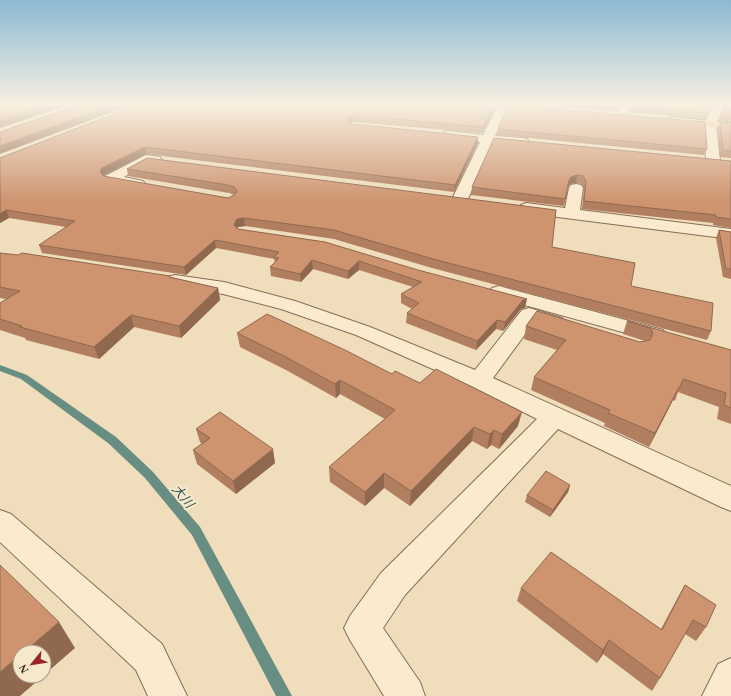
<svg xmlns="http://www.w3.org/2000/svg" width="731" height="696" font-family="'Times New Roman','Noto Sans JP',serif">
<rect width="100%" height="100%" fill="#efddbc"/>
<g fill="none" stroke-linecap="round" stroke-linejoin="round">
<!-- stream -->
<polygon fill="#688d82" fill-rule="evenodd" points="0,365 27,375 116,437 153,472 200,527 292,696 276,696 192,535 145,478 108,443 21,379 0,371"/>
<defs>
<g id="minor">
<polygon points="499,104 508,105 495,136 523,138 527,139 529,142 527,145 523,146 492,143 468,199 465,202 460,204 455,202 452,199 480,142 448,139 444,138 442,135 444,132 448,131 483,135"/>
<polygon points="544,104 556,104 548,111 540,111 539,109"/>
<polygon points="625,104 635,104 625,117 617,117 615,115"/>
<polygon points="715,104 725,104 716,124 720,161 718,164 708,164 706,161 704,124"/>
<path d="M146,155l14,2 2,3 -2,3h-12l-24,14 19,4 2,3 -2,3c-11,3 -27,-2 -38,-5l-2,-3 2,-3z"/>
<polygon points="576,184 581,185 583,188 580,210 731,229 731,239 526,213 521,211 518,208 521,205 526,203 565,208 569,188 571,185"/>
<polygon points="175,275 224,282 295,301 370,327 475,370 522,310 529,308 562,318 565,322 562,326 555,328 534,322 493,378 731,486 731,511 721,507 558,429 405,595 383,628 420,682 425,696 384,696 350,640 344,628 350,616 381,573 537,419 471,386 356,335 281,309 223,294 168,285 166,281 168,277"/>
<polygon points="499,286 663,330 666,335 663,340 655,341 492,296 489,292 492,288"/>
<polygon points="0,510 11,514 162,644 187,696 148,696 136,670 0,542"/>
<polygon points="731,658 731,696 702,696 718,664"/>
</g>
<g id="major">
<path d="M482,104c10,-1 54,-3 60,4l-5,3 -50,-4z"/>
<polygon points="674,117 731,123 731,129 670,122 668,120 670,118"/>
</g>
</defs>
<!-- minor casing -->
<use href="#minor" stroke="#876d55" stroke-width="2"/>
<!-- major casing -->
<use href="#major" stroke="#543c2a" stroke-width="2"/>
<!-- minor -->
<use href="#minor" fill="#faebcf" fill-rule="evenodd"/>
<!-- major -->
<use href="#major" fill="#f5d191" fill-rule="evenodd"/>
</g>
<!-- wall -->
<g fill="#b17f60">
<polygon points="82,104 495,104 495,109 482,133 353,122 350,123 478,143 454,192 146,154 104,175 103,176 228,198 235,195 229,193 128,176 127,169 147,158 552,247 631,286 711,331 707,340 432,268 334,239 245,226 238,227 237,229 238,229 325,242 525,308 521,309 503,331 496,329 476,350 406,323 407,313 412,309 401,303 401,294 413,287 359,270 348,279 313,269 301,282 271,276 270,267 275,263 274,259 216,248 186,275 42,253 39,245 66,227 9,218 0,223 0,158 127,109 123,108"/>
<polygon points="557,104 623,104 616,111 556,106"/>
<polygon points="634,104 713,104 705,119 630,112 632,106"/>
<polygon points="726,104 731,104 731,122 719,120"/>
<polygon points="720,123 731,124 731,158 720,157 718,129"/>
<polygon points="498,129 707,149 704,155 497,135"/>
<polygon points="494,138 731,161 731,228 713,225 713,223 582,209 584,188 581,184 576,183 570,184 568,187 564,206 471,195 472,187"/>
<polygon points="719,230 731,232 731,279 723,277 716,238"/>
<polygon points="0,253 170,276 171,277 218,288 220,300 181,338 134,327 99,359 26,340 25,338 0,330 0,303 6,299 0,298"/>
<polygon points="627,321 731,350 731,424 717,419 719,407 678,392 675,401 673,400 649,447 604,426 605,423 531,390 534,377 557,350 524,339 526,326 640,342 645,341 623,334"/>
<polygon points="237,333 392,374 420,383 518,426 499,449 491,445 487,449 472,441 410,506 384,488 365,506 330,482 329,467 385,419 340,394 336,398 286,370 240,347"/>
<polygon points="196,429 275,463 236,494 197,464 193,450 202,444 200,442"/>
<polygon points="570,485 568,492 550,517 525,502 527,495"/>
<polygon points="685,585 706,627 696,641 685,634 660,678 652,691 603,654 597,663 517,601 521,588 661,629 677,599"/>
</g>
<!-- shaded-wall -->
<g fill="#90684e">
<polygon points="53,104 72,104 0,128 0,121"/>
<polygon points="116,104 123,104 123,108 0,154 0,146"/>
<polygon points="495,104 495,109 482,133 483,127"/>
<polygon points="619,104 623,104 616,111 618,105"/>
<polygon points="712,104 713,104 705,119 707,113"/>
<polygon points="353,115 353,122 346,125 346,119"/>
<polygon points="478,137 478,143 454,192 455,185"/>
<polygon points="145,147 146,154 104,175 102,178 100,171 102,168"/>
<polygon points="577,175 576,183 570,184 568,188 569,180 571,177"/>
<polygon points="6,210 9,218 0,223 0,214"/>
<polygon points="244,218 245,226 238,227 236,233 234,225 237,219"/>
<polygon points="215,240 216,248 186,275 184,267"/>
<polygon points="312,260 313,269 301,282 300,274"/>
<polygon points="359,261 359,270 348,279 348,271"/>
<polygon points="218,288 220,300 181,338 179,326"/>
<polygon points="527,299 525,308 521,309 503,331 505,322 523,300"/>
<polygon points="131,315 134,327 99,359 94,347"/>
<polygon points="497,320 496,329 476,350 477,341"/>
<polygon points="340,380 340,394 336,398 335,384"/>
<polygon points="679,387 673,400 649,447 655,433"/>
<polygon points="522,412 518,426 499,449 502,434"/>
<polygon points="474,427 472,441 410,506 411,491"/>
<polygon points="494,430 491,445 487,449 490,434"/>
<polygon points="273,449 275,463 236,494 233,481"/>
<polygon points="384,473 384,488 365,506 365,492"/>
<polygon points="570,485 568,492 550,517 553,510"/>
<polygon points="59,622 75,648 44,675 44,652 24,652"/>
<polygon points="609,640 603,654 597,663 603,650"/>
<polygon points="20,655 20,676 43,676 20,696 0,696 0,672"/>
</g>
<!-- building -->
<g fill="#ce9470" stroke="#90684e">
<polygon points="12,104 53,104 0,121 0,108"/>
<polygon points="82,104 116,104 0,146 0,132"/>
<polygon points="126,104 495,104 483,127 353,115 346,119 348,123 353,124 478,137 455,185 145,147 102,168 100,171 103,176 228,198 234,195 237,191 234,187 228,185 127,169 147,158 556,210 552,247 635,263 631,286 713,303 711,331 433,259 334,230 244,218 237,219 234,225 238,229 325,242 418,270 527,299 523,300 505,322 497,320 477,341 407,313 419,303 401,294 422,282 359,261 348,271 312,260 300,274 270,267 279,258 274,257 279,252 215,240 184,267 39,245 75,221 6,210 0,214 0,158 127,109 129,106"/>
<polygon points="600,104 619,104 618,105"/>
<polygon points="634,104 712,104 707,113 632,106"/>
<polygon points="726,104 731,104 731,115 721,114"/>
<polygon points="508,105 705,122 707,149 498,129"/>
<polygon points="720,123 731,124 731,151 723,150"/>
<polygon points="494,138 731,161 731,219 716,217 716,215 584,201 586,181 583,176 577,175 571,177 569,180 565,199 472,187"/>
<polygon points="719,230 731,232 731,269 726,269"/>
<polygon points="0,253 18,255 22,253 170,276 169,277 218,288 179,326 131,315 94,347 20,327 22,326 0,319 0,303 20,291 0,287"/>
<polygon points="537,311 640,342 650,340 653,333 650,328 627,321 731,350 731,408 724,405 726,393 683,379 680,387 679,387 655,433 608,413 610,410 534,377 566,340 526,326"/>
<polygon points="267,314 345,350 392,374 395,371 420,383 436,369 522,412 502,434 494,430 490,434 474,427 411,491 384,473 365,492 329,467 395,410 340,380 335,384 284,356 237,333"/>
<polygon points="220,412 273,449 233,481 193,450 210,438 196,429"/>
<polygon points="546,471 570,485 553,510 527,495"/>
<polygon points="551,552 662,630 685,585 716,605 706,627 693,620 660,678 609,640 603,650 521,588"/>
<polygon points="0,565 59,622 24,652 20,652 20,655 0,672"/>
</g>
<!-- sky -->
<linearGradient id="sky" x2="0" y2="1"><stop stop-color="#8bb9d4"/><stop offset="0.52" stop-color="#f8f0e1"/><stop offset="1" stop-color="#f8f0e1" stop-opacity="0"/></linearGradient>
<rect width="731" height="201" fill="url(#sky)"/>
<g text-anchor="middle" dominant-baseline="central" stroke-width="4" stroke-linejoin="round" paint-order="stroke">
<!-- near-water labels -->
<g font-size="13" font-style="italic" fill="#295651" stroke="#f6e8cc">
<text transform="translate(183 496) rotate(50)">大川</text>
</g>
</g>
<!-- north arrow -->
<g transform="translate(32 664) rotate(240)"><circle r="19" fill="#f6e8cc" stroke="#a99a85"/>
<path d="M0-3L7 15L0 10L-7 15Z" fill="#972429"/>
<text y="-6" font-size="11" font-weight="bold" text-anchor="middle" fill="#35261b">N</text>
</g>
</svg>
